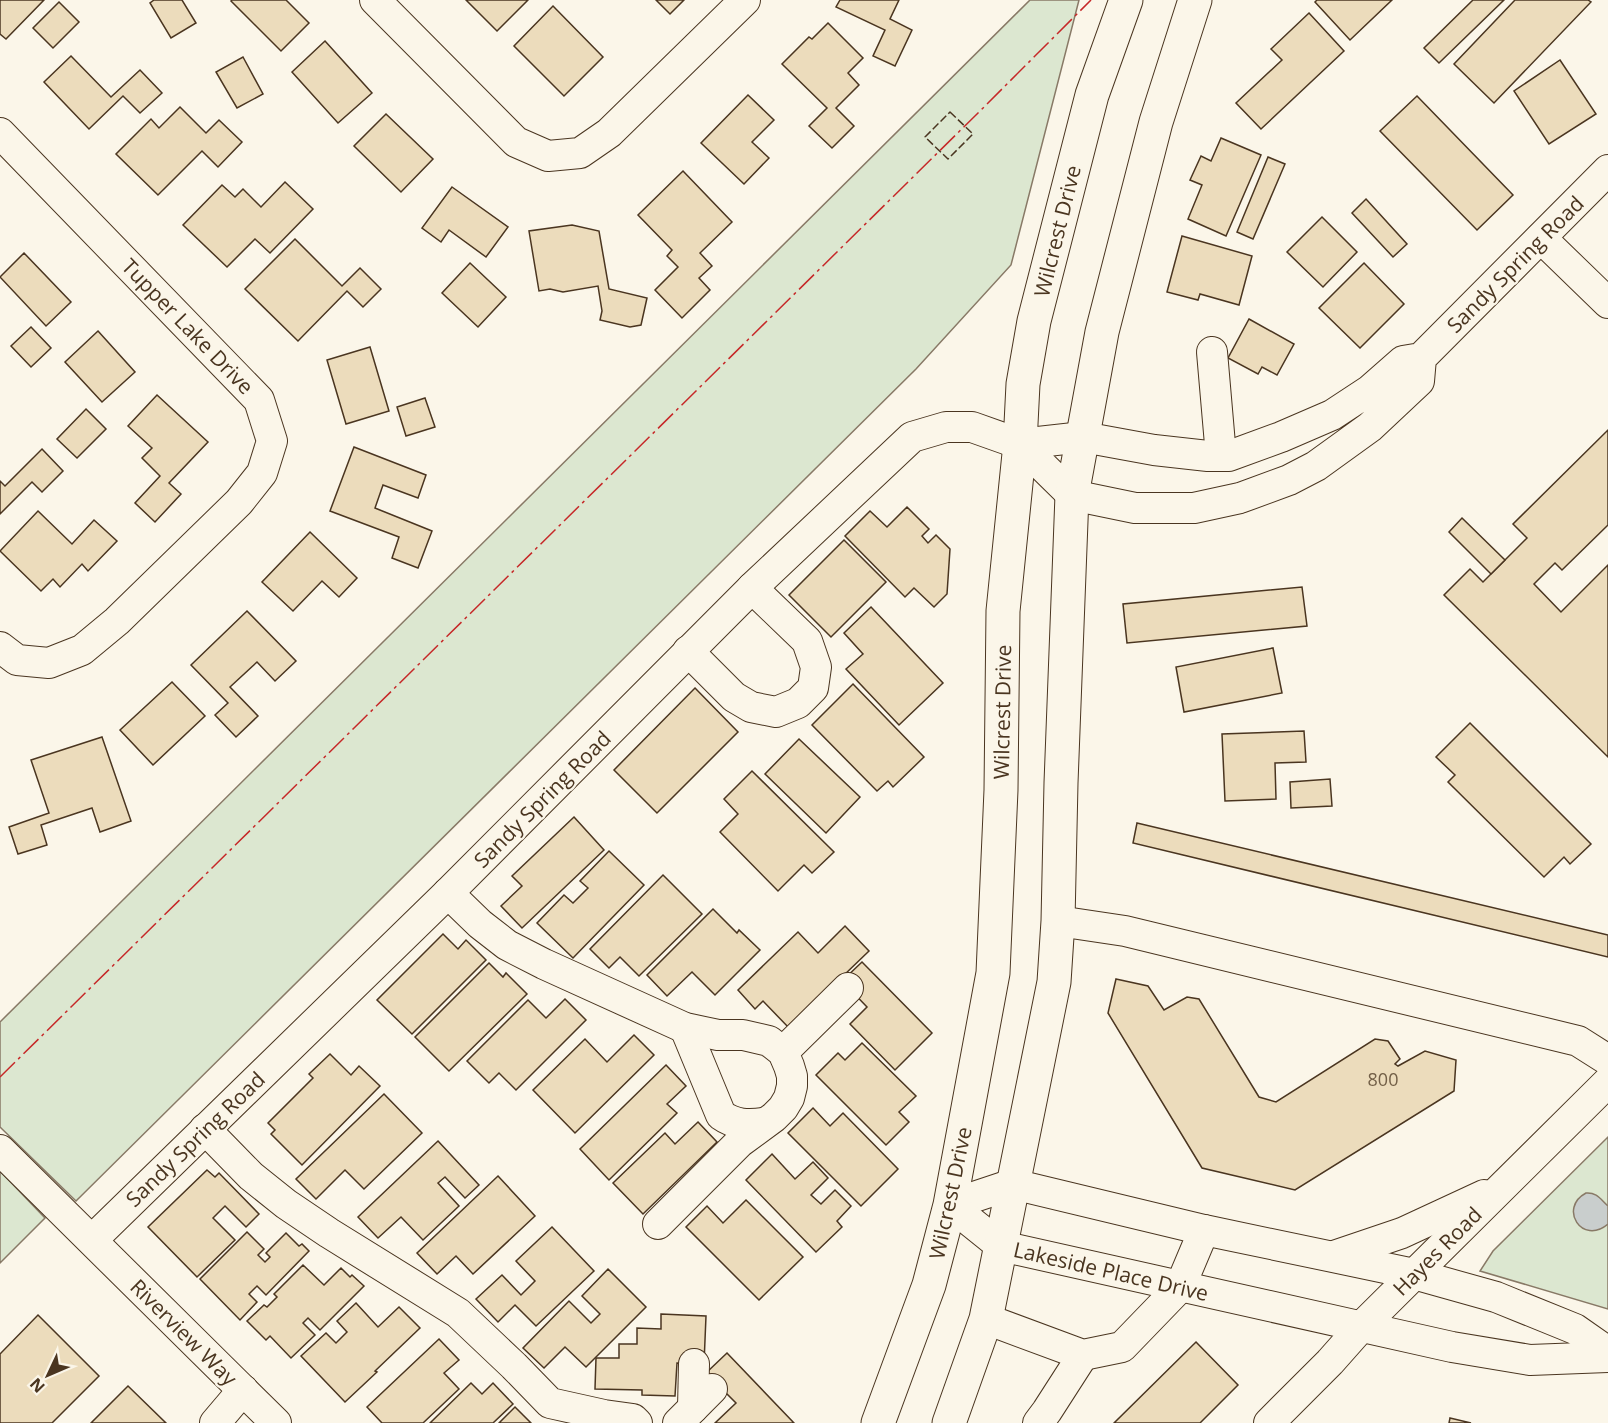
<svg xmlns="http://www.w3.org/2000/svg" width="1608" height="1423" font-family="'Open Sans',sans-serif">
<rect width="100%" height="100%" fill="#fbf6e9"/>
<!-- green -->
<g fill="#dce7d0" stroke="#887966" stroke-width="1.5">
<polygon points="1030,0 1079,0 1011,265 916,369 76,1201 0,1127 0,1022"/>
<polygon points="1608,1137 1608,1309 1480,1271 1493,1251"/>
<polygon points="0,1171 45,1218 0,1263"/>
</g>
<!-- water -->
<path fill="#c9cecd" stroke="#887966" stroke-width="1.5" d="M1586,1193c11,-1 15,7 22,13v18c-26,22 -50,-16 -22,-31z"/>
<!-- building -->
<g fill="#ecdcbc" stroke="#4a3520" stroke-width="1.5">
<polygon points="0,0 44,0 6,39 0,34"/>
<polygon points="154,0 182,0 196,23 171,38 150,3"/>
<polygon points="232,0 286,0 309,23 281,51 231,1"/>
<polygon points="466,0 528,0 497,31"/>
<polygon points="656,0 684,0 670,14"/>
<polygon points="840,0 899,0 890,19 912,30 895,66 873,56 885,30 836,7"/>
<polygon points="1317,0 1392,0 1350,40 1315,2"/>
<polygon points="1473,0 1504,0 1439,63 1424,48"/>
<polygon points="1515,0 1588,0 1591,2 1494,103 1454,64"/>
<polygon points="59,2 79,22 53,48 33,28"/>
<polygon points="553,6 603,57 564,96 514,46"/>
<polygon points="1309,13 1344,51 1261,129 1236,103 1282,60 1271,49"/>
<polygon points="828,23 863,58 848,73 859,85 836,108 854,126 832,148 809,126 827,108 782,64 809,37 812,39"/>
<polygon points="325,41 372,93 338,123 292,72"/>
<polygon points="71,56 111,97 140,70 162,93 140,113 123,96 89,129 44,82"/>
<polygon points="243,57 263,94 237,108 216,72"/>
<polygon points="1560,60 1596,114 1549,144 1514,91"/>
<polygon points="748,95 774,120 752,142 769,158 744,184 701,143"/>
<polygon points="1417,96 1513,195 1477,230 1380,131"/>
<polygon points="180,107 206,133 219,120 242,142 218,167 202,151 158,195 116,154 151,119 159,128"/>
<polygon points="386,114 433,159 401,192 354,146"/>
<polygon points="1221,138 1261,155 1226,236 1188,219 1202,185 1190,180 1201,156 1211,161"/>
<polygon points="1268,157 1285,164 1253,239 1237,232"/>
<polygon points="683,171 732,222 700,253 712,266 699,278 710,290 682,318 655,290 678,267 667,256 672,250 638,215"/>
<polygon points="285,182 313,209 270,253 255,239 227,267 183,225 222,185 235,197 243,189 261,207"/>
<polygon points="452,187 508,227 486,257 449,230 441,242 422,228"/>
<polygon points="1366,199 1407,244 1393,257 1352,213"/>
<polygon points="1322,217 1357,252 1323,287 1287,252"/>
<polygon points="572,225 599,231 609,289 647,298 641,325 630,327 600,320 602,311 598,286 563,292 550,289 539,291 529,231"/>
<polygon points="1182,236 1252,256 1239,305 1200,294 1198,300 1167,292"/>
<polygon points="295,239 342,286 360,268 381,289 363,307 347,291 298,341 245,289"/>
<polygon points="24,253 71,302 46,326 0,277"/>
<polygon points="470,263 506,297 478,327 442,293"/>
<polygon points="1364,263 1404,304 1360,348 1319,308"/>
<polygon points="1249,319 1294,344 1277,375 1262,367 1258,374 1228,358"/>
<polygon points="31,327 51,348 31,367 11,346"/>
<polygon points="98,331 135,372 102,402 65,362"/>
<polygon points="370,347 389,411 346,424 327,360"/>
<polygon points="157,395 208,442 169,483 181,494 155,522 135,503 160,476 142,458 152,448 128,426"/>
<polygon points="425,398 435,427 406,436 397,407"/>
<polygon points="86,409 106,429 77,458 57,439"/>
<polygon points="1608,430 1608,525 1562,570 1555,563 1534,584 1561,612 1608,565 1608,757 1444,595 1470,569 1483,582 1527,538 1513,524"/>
<polygon points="354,447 426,475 418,498 383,485 375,508 432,531 418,568 392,558 399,537 330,511"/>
<polygon points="42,449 63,471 42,492 32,482 0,514 0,481 5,486"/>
<polygon points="907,507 929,529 922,536 928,543 936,535 950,549 947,594 934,607 914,588 905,597 845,536 870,511 887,527"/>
<polygon points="38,511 72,544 94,520 117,541 88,571 82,564 60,587 53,579 41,591 0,551"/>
<polygon points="1462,518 1505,560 1491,574 1449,532"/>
<polygon points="310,532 357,578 339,597 322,581 293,611 262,582"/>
<polygon points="844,540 886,582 831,637 789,595"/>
<polygon points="1302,587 1307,626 1127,643 1123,604"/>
<polygon points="871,607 943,683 899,725 846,669 863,654 844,633"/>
<polygon points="247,611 296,661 275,681 257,662 230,687 258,716 236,737 215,715 228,703 191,665"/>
<polygon points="1273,648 1282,693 1184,712 1176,667"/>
<polygon points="172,682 205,716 153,765 120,730"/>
<polygon points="853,684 924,757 893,787 888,781 877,791 812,725"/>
<polygon points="695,688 738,732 657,813 614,770"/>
<polygon points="1470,723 1591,844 1570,864 1564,857 1544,877 1448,782 1455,775 1436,757"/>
<polygon points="1304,731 1306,762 1275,763 1276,799 1225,801 1222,734"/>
<polygon points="102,737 131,821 100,832 92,808 41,825 47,845 18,854 9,827 49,813 31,760"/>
<polygon points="799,739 860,797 826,833 765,774"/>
<polygon points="752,771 834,852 812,873 804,865 778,891 720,832 738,814 724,799"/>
<polygon points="1330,779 1332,806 1291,808 1290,782"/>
<polygon points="574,817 604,850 522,928 501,906 522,886 512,876"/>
<polygon points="1137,823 1608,935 1608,957 1133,843"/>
<polygon points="609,851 644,885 573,958 537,923 564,895 573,903 588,888 580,881"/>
<polygon points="663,875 702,914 639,976 620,957 609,968 590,949"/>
<polygon points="713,909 737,933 739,930 760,950 715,995 692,972 667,996 647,975"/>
<polygon points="845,926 869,951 789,1028 763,1001 755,1009 738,990 798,932 818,953"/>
<polygon points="443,934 458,949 466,940 486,960 412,1034 377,1000"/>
<polygon points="862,962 932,1033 895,1070 850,1024 867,1007 842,981"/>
<polygon points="489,963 503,977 506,973 527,994 449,1071 415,1037"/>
<polygon points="1116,979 1148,986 1164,1010 1187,997 1199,999 1259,1097 1276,1102 1375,1039 1388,1041 1400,1059 1395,1064 1398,1066 1425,1051 1456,1060 1454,1091 1295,1190 1202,1168 1108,1013"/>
<polygon points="565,999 586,1020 516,1090 499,1073 489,1083 467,1061 528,1000 546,1018"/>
<polygon points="634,1035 654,1055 575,1133 533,1090 585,1039 607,1062"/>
<polygon points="862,1043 916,1096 899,1112 909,1122 886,1145 816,1075 838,1053 845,1060"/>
<polygon points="330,1054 351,1075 359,1066 380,1086 302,1165 271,1134 275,1130 268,1123 313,1078 309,1074"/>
<polygon points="666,1065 686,1086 667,1104 677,1113 609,1180 580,1149"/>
<polygon points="384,1094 422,1133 364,1189 345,1170 316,1199 296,1179"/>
<polygon points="813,1108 830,1126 843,1113 898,1169 861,1206 788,1133"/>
<polygon points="698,1122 717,1142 643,1214 613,1183 665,1133 675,1144"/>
<polygon points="438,1141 479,1185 465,1198 445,1177 438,1183 459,1206 423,1240 401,1217 378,1238 358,1217"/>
<polygon points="772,1154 795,1179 813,1162 828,1178 811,1195 821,1204 835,1190 851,1206 837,1221 842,1227 816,1252 746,1180"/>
<polygon points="207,1170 215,1177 219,1173 259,1214 246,1227 225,1206 213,1218 235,1240 197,1277 148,1227"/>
<polygon points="498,1176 535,1216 473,1274 456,1256 437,1274 417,1253"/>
<polygon points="746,1200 803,1257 759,1300 686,1227 707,1206 723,1223"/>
<polygon points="552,1227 594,1271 536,1326 515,1305 498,1322 476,1299 502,1275 521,1295 535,1281 516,1261"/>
<polygon points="247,1232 264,1249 258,1255 265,1262 270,1257 266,1253 286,1233 299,1246 302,1244 309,1251 266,1295 257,1286 249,1294 257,1302 240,1320 200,1279"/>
<polygon points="303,1265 324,1285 341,1268 350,1277 352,1275 364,1286 320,1330 308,1318 303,1323 315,1335 291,1358 270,1336 266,1340 247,1321 264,1305 267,1307 277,1297 274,1294"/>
<polygon points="608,1269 646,1307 586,1367 565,1347 544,1368 523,1348 569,1301 591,1323 600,1314 582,1296"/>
<polygon points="356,1303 378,1327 399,1307 420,1328 375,1371 377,1372 345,1402 301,1356 326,1333 336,1343 347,1332 337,1321"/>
<polygon points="661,1314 706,1316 704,1364 677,1363 675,1396 642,1395 642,1390 595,1389 596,1358 619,1358 619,1344 637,1344 637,1328 661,1329"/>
<polygon points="38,1315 99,1376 52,1423 0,1423 0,1354"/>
<polygon points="439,1339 459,1360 444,1373 459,1389 423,1423 382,1423 367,1407"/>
<polygon points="1196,1342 1238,1385 1200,1423 1114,1423"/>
<polygon points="727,1353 794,1423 715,1423 736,1403 706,1373"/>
<polygon points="471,1383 482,1394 493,1383 513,1404 493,1423 430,1423"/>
<polygon points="128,1386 166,1423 91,1423"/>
<polygon points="515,1407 531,1423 499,1423"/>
<polygon points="1450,1418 1471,1423 1449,1423"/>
</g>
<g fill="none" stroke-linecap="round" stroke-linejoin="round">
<defs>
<g id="minor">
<polyline points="375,0 516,142 548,156 580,153 609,133 745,0"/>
<polyline points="0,133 259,400 272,441 262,473 239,502 117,621 82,650 49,663 17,660 0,647"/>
<polyline points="1541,238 1608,303"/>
<polyline points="1212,352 1221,456"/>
<polyline points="1421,358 1419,381 1370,427 1316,466 1289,480 1240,498 1194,508 1135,508 1072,495 1020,444 1083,437 1154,450 1208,456 1229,456 1281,437 1332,415 1370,390 1403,361 1421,358 1608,170"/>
<polyline points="688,651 734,697 751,707 776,712 798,703 813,688 816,667 807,641 752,588"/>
<polyline points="448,893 480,924 507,945 544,964 685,1028 718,1035 743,1035 769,1041 783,1052 789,1066 792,1076 792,1086 789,1098 783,1108 774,1117 740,1142 658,1224"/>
<polyline points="1058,921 1125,931 1578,1041 1608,1060"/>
<path d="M685,1028l36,87c14,10 27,10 43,8"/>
<polyline points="783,1052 848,988"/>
<polyline points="205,1129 251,1176 286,1204 329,1233 458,1313 514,1366 550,1403 604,1415 633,1419 637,1423"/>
<polyline points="0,1150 276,1423"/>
<polyline points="950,1205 1013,1184 1204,1230 1414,1274 1496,1297 1575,1329 1608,1352"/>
<polyline points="950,1205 1001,1246 1452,1347 1530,1360 1608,1357"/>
<polyline points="92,1240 448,893 752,588 912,437 946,427 972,427 1020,444"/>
<polyline points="1334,1256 1402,1233 1484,1195"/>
<polyline points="986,1319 1083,1355 1122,1347 1180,1287 1204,1230"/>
<polyline points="693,1408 694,1364"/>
<polyline points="215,1423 243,1390"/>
<polyline points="678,1423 712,1389"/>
<polyline points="1038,1423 1047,1411 1083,1355"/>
<polyline points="1269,1423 1330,1362 1361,1327 1608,1082"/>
</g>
<g id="major">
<polyline points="878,1423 929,1285 950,1205 993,973 1001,790 1003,611 1020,444 1023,384 1034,321 1092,95 1126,0"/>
<polyline points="949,1423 986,1319 1054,982 1058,921 1061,783 1072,495 1102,332 1156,122 1195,0"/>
</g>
</defs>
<!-- minor casing -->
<use href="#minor" stroke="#4a3520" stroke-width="32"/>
<!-- major casing -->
<use href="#major" stroke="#4a3520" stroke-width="35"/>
<!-- minor -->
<use href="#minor" stroke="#fbf6e9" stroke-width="30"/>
<!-- major -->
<use href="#major" stroke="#fbf6e9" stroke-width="33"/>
<!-- fence -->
<polygon stroke="#4a3520" stroke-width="1.5" stroke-dasharray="8 3" stroke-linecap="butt" points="950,112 973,134 948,159 925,137"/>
<!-- power -->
<polyline stroke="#c62828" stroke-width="1.5" stroke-dasharray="21 4.5 3 4.5" stroke-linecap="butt" points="0,1077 982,109 1091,0"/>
</g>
<g text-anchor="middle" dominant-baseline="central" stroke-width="4.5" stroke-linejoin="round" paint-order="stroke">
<!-- number labels -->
<g font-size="18" fill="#725f47">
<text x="1383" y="1079">800</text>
</g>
<!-- street labels -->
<g font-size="21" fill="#4a3520" stroke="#fbf6e9">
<text transform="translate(1057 231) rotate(-76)">Wilcrest Drive</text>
<text transform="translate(1515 264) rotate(-45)">Sandy Spring Road</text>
<text transform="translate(188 326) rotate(46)">Tupper Lake Drive</text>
<text transform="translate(1002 712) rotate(-89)">Wilcrest Drive</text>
<text transform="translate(542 799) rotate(-45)">Sandy Spring Road</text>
<text transform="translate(195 1139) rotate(-44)">Sandy Spring Road</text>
<text transform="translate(950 1193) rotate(-78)">Wilcrest Drive</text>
<text transform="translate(1437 1251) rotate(-45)">Hayes Road</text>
<text transform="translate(1111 1271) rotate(13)">Lakeside Place Drive</text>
<text transform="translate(184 1332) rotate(45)">Riverview Way</text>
</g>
</g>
<!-- north arrow -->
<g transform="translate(48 1375) rotate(226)" stroke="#fbf6e9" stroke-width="4.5" paint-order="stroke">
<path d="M0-4.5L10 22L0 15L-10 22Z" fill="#4a3520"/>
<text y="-9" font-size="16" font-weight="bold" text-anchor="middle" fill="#4a3520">N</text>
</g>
</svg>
